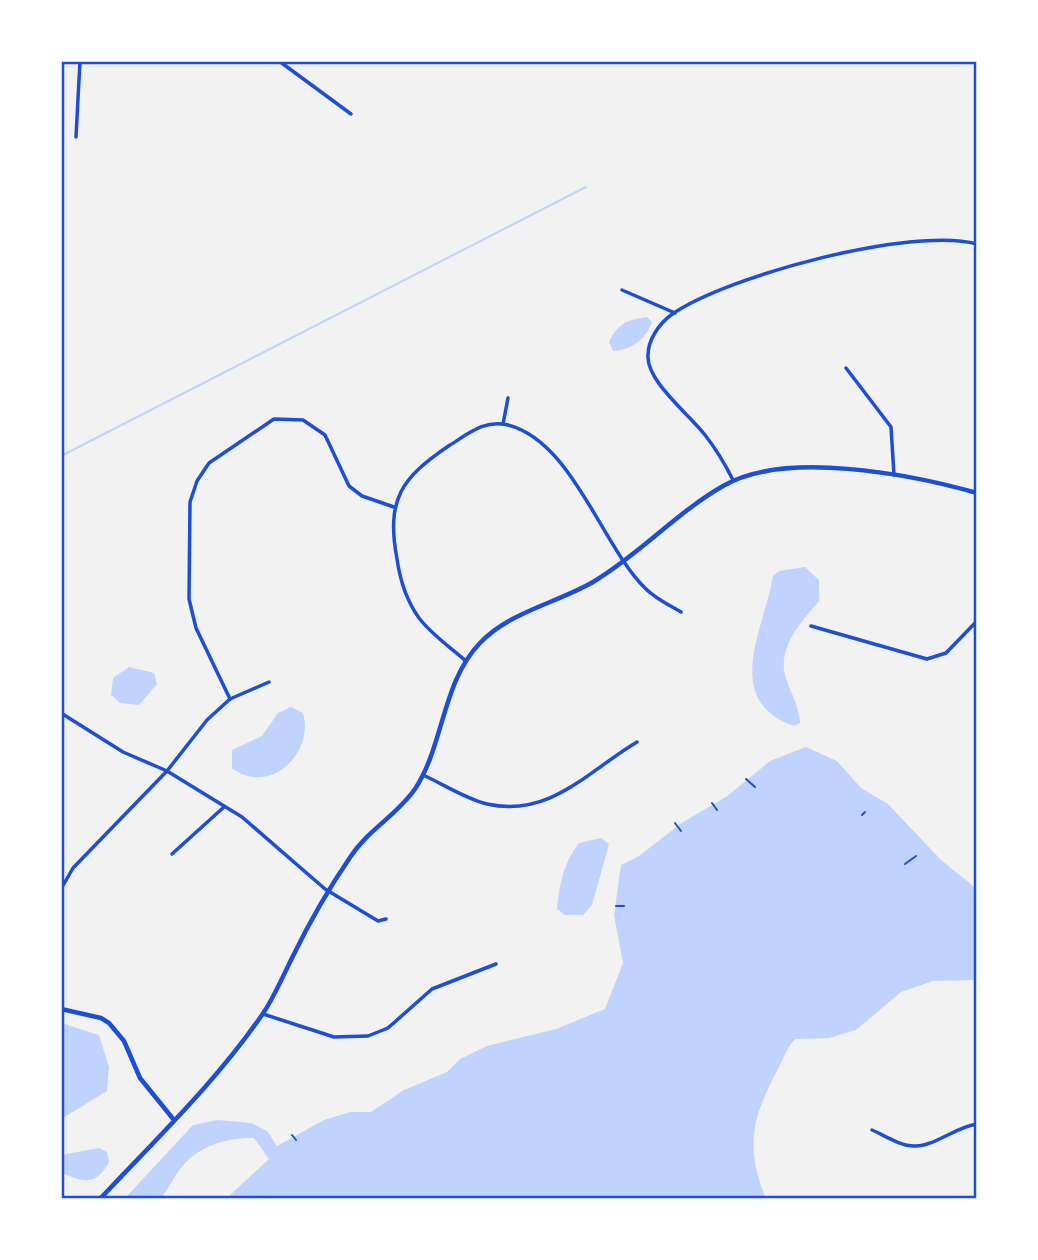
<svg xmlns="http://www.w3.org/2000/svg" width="1038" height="1260" font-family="Manrope,sans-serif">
<rect width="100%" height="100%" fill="#f2f2f2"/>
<!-- water -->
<g fill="#bfd3fe">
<path d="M647,317l5,5c-7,18 -19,27 -39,29l-4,-9c9,-19 18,-22 38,-25z"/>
<path d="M805,567l14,13v21c-16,19 -38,42 -35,69 3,18 15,32 16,53l-6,3c-73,-26 -30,-96 -21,-150l6,-5z"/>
<polygon points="129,667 154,673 157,684 139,705 120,703 111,695 113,678"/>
<path d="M291,707l12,6c12,40 -34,84 -71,55v-18l30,-14 16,-23z"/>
<path d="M806,747l31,14 24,27 27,16 53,56 36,29v91l-44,1 -32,11 -45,38 -27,8 -34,1c-7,8 -10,15 -14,24 -27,51 -38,79 -15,136h-540l43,-40 -15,-21c-26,-1 -57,8 -74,31 -7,9 -11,19 -18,28l-33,2 -2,-3 66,-71 25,-5 33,3 16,8 10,15 47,-26 26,-8h21l33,-22 43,-18 13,-13 27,-13 69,-17 49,-20 18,-46 -9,-48 7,-50 18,-9 44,-34 43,-25 44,-36z"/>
<path d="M601,838l8,6 -17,61 -9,10h-18l-8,-6c2,-25 7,-47 22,-66z"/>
<polygon points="61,1023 99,1035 109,1067 107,1091 61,1119"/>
<path d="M99,1148l8,4 2,10c-13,24 -26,21 -48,10v-17z"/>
</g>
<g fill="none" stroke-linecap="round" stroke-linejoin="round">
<!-- stream -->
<polyline stroke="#bfd3fe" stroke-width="2" points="61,456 586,187"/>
<!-- path -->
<g stroke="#1d4ed8" stroke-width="2">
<polyline points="746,779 755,787"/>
<polyline points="712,803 717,810"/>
<polyline points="862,815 865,812"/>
<polyline points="675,823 681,831"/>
<polyline points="905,864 916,856"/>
<polyline points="616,906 624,906"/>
<polyline points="292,1135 296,1140"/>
</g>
<!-- minor -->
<g stroke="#1d4ed8" stroke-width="3.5">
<polyline points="279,61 351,114"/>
<polyline points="76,137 80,61"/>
<polyline points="622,290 675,313"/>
<polyline points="846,368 891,427 894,475"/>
<polyline points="503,424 508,398"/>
<path d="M733,480c-8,-16 -17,-31 -28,-45 -16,-21 -59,-54 -57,-80 0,-15 11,-31 23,-40 55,-39 241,-89 306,-71"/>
<polyline points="811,626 927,659 946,653 977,621"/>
<path d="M466,661c-16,-14 -34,-26 -47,-43 -13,-18 -19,-38 -22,-59 -11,-60 4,-81 53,-114 18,-11 35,-26 58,-20 65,17 94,122 138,164 10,10 23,16 35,23"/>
<polyline points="230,699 196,628 189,599 190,502 197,481 209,463 274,419 303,420 325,435 349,486 362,496 394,507"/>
<polyline points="61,713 123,752 167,771 242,817 325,889 378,921 386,919"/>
<path d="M423,775c20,9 43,24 64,29 63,14 101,-33 150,-62"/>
<polyline points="172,854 224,807"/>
<polyline points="61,889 73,868 167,771 207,720 230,699 269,682"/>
<polyline points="263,1014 334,1037 368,1036 388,1028 432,989 496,964"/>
<path d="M872,1130c12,5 28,16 42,16 20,1 41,-19 63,-22"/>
</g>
<!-- tertiary -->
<g stroke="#1d4ed8" stroke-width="4.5">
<polyline points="61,1009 101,1018 109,1023 124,1041 140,1078 174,1120"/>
<path d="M100,1199c56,-60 118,-119 164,-187 11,-17 19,-36 28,-54 17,-35 37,-70 59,-102 17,-26 46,-41 64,-67 29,-44 27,-107 65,-146 29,-31 77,-40 113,-61 47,-28 83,-69 130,-96 61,-36 187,-12 254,7"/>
</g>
</g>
<!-- border -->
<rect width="1038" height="1260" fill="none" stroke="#ffffff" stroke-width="126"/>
<rect x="63" y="63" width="912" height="1134" fill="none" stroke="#1d4ed8" stroke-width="2.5"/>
</svg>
